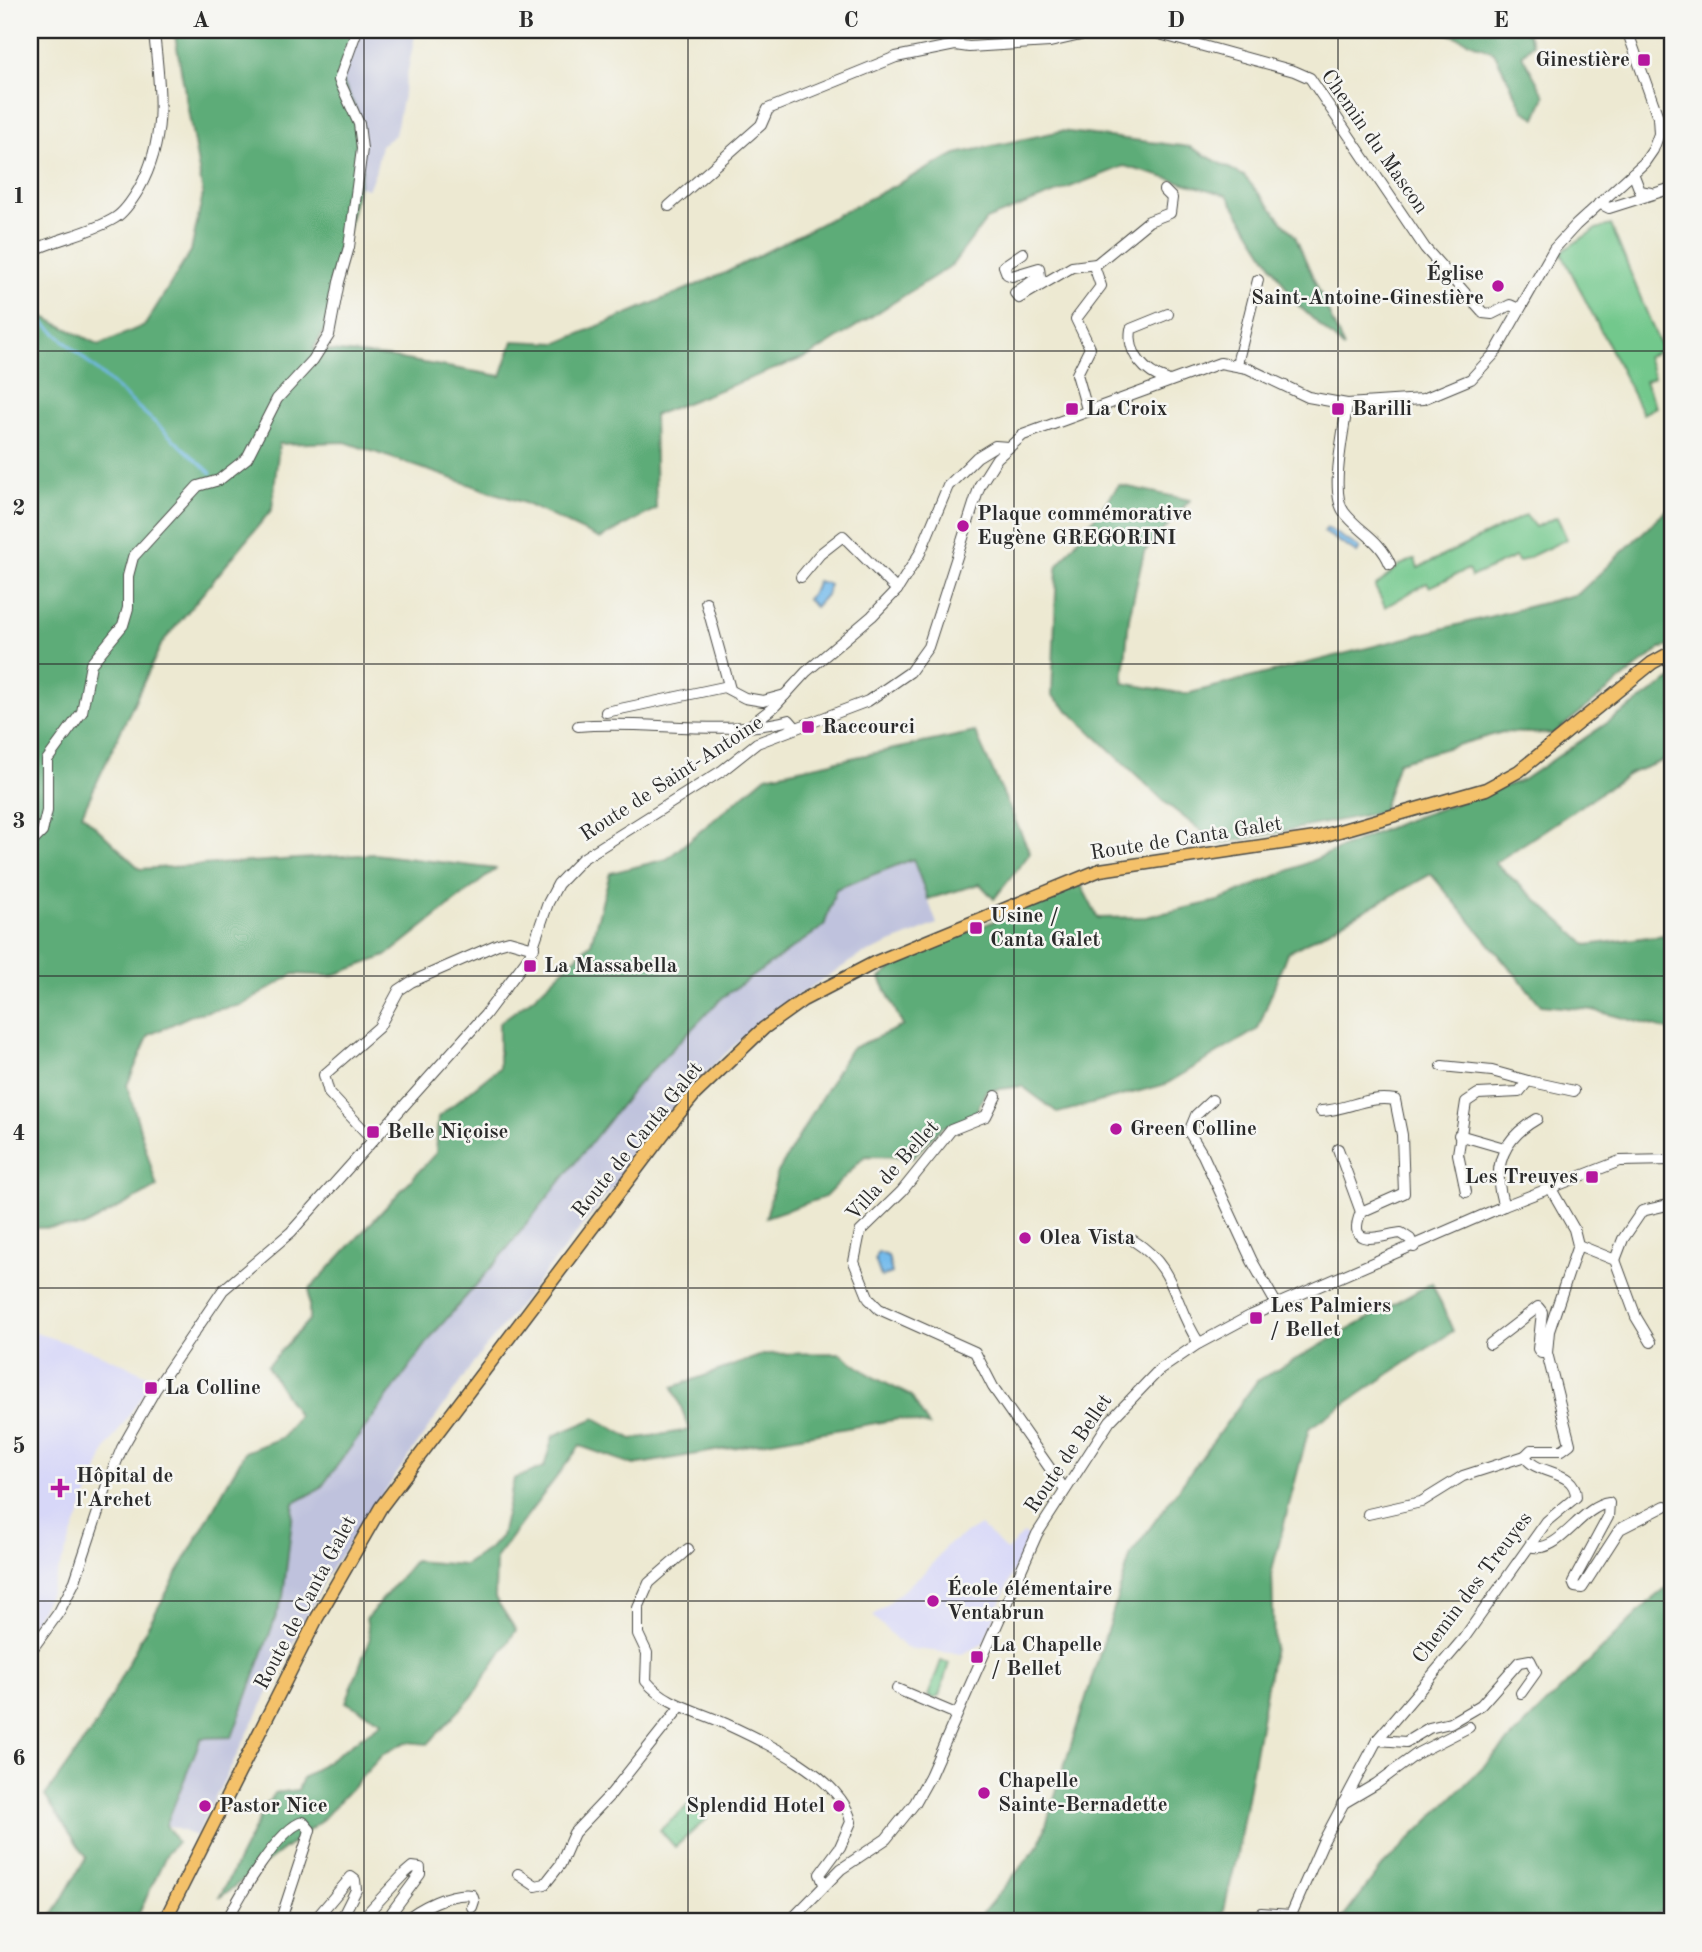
<svg xmlns="http://www.w3.org/2000/svg" width="1702" height="1952" font-family="'Old Standard TT',serif">
<rect width="100%" height="100%" fill="#f6f6f2"/>
<filter id="ink" filterUnits="userSpaceOnUse"><feTurbulence type="fractalNoise" baseFrequency=".0143" numOctaves="2"/><feDisplacementMap in="SourceGraphic" scale="14" xChannelSelector="R" yChannelSelector="G"/><feConvolveMatrix kernelMatrix="1 2 1 2 8 2 1 2 1" color-interpolation-filters="sRGB"/></filter>
<filter id="wash" filterUnits="userSpaceOnUse"><feTurbulence type="fractalNoise" baseFrequency=".00686" numOctaves="4" result="noise"/><feDisplacementMap in="SourceGraphic" scale="28" xChannelSelector="R" yChannelSelector="G"/><feGaussianBlur stdDeviation="1.57" result="paint"/><feColorMatrix in="noise" values="0 0 0 0 0 0 0 0 0 0 0 0 0 0 0 0 0 1.4 0 .05"/><feComposite in="paint" operator="in"/></filter>
<g filter="url(#wash)">
<rect width="100%" height="100%" fill="#ede9d2"/>
<!-- built -->
<g fill="#d7d7f8">
<polygon points="30,1331 98,1353 154,1378 106,1449 48,1597 30,1627"/>
<polygon points="980,1525 1007,1551 1023,1533 1028,1537 983,1644 962,1654 905,1648 873,1616 929,1568 947,1545"/>
</g>
<!-- industrial -->
<g fill="#bfc2dd">
<polygon points="362,30 416,30 395,135 381,145 375,173 368,189 358,186 342,80"/>
<polygon points="913,859 937,924 859,956 762,1019 700,1078 474,1362 328,1574 196,1836 166,1825 202,1738 283,1597 294,1503 320,1489 436,1331 497,1261 637,1085 723,997 824,926 836,889"/>
<polygon points="1672,1903 1672,1922 1644,1922"/>
</g>
<!-- green -->
<g fill="#72c88c" stroke="#4e7a5c" stroke-width="2">
<polygon points="1611,225 1662,350 1647,357 1654,377 1645,381 1656,407 1643,414 1561,252 1596,229"/>
<polygon points="1526,515 1535,527 1557,517 1567,539 1519,562 1515,557 1471,577 1468,569 1430,587 1427,583 1385,607 1375,587 1400,565 1415,559 1418,568"/>
<polygon points="941,1661 949,1663 939,1696 934,1699 928,1696"/>
<polygon points="692,1802 707,1819 675,1847 660,1830"/>
</g>
<!-- forest -->
<g fill="#5dac78" stroke="#446c52" stroke-width="2">
<polygon points="174,30 362,30 357,36 342,80 362,123 362,169 325,330 313,349 388,357 501,376 513,341 558,343 725,273 956,154 1061,131 1190,147 1244,176 1295,236 1344,348 1296,303 1227,195 1124,166 986,220 952,265 811,355 654,415 656,509 600,539 524,503 345,442 279,444 272,509 162,643 82,814 140,869 374,854 496,869 386,956 331,976 294,974 242,1005 194,1014 149,1035 127,1085 157,1187 83,1227 30,1228 30,310 99,345 145,325 191,251 203,194"/>
<polygon points="1440,30 1526,30 1533,44 1522,55 1545,96 1536,118 1524,111 1494,52"/>
<polygon points="1119,485 1190,500 1144,552 1129,618 1123,683 1186,694 1578,594 1672,505 1672,645 1660,649 1553,734 1503,732 1398,762 1382,812 1218,844 1167,804 1052,695 1057,567"/>
<polygon points="1672,679 1672,757 1629,774 1495,863 1587,945 1672,934 1672,1031 1593,1010 1541,1005 1431,874 1287,953 1258,1029 1166,1084 1058,1113 1022,1086 986,1091 973,1118 942,1127 913,1157 865,1156 825,1197 766,1217 777,1174 850,1049 903,1026 880,978 905,958 1081,885 1098,918 1146,917 1218,901 1402,822 1523,780"/>
<polygon points="975,732 1030,853 994,899 980,884 928,899 913,859 836,889 824,926 723,997 637,1085 497,1261 436,1331 320,1489 294,1503 283,1597 232,1737 201,1738 166,1825 177,1842 167,1853 135,1922 49,1922 86,1857 45,1796 98,1722 139,1642 245,1452 283,1437 298,1415 267,1366 309,1320 309,1290 436,1153 438,1117 499,1068 499,1023 534,997 591,943 610,873 667,859 766,776"/>
<polygon points="1432,1283 1453,1331 1309,1428 1272,1570 1274,1647 1236,1860 1221,1922 975,1922 1040,1844 1131,1554 1257,1381"/>
<polygon points="840,1353 873,1377 911,1396 929,1426 899,1419 634,1465 580,1446 496,1557 495,1598 516,1630 472,1697 428,1744 406,1742 383,1754 319,1823 219,1898 266,1805 275,1793 298,1790 303,1778 383,1722 346,1702 370,1638 366,1619 414,1561 464,1565 490,1548 501,1536 514,1479 544,1467 553,1436 595,1418 632,1439 690,1430 673,1387 765,1354"/>
<polygon points="1672,1583 1672,1903 1644,1922 1340,1922 1382,1867 1651,1600"/>
</g>
<!-- water -->
<g fill="#75bbec" stroke="#50738c" stroke-width="2">
<polygon points="1327,528 1360,548 1357,553 1324,532"/>
<polygon points="817,581 829,584 826,595 815,607 807,599 815,589"/>
<polygon points="878,1252 888,1256 892,1273 881,1277 875,1259"/>
</g>
<g fill="none" stroke-linecap="round" stroke-linejoin="round">
<!-- stream -->
<polyline stroke="#75bbec" stroke-width="2.5" points="30,310 211,473"/>
</g>
</g>
<g filter="url(#ink)">
<g fill="none" stroke-linecap="round" stroke-linejoin="round">
<defs>
<g id="minor">
<polyline points="1633,173 1640,191 1651,193"/>
<polyline points="1599,203 1609,208 1672,188"/>
<polyline points="669,206 761,125 768,109 896,57 955,45 969,47 1050,42 1085,34 1121,31 1156,33 1294,71 1310,78 1425,248 1483,313 1492,314 1510,305 1519,309"/>
<path d="M30,252c27,-14 59,-18 85,-34 10,-6 18,-19 24,-29 27,-48 22,-95 16,-147l-4,-12"/>
<polyline points="1023,253 1004,266 1007,274 1012,276 1039,268 1040,276 1015,293 1019,298 1072,267 1096,264"/>
<polyline points="1237,364 1258,280"/>
<path d="M1167,380c-22,-7 -40,-26 -36,-51l37,-15"/>
<path d="M1347,404c-2,24 -18,88 -3,108 15,20 36,27 46,52"/>
<polyline points="1087,409 1077,374 1090,348 1076,319 1101,286 1094,266 1149,221 1170,213 1172,198 1164,190"/>
<polyline points="801,577 820,554 843,536 897,590"/>
<polyline points="706,602 730,689"/>
<polyline points="606,712 724,687 745,698 763,701 785,695"/>
<path d="M578,726c66,-6 151,11 211,-6l6,7"/>
<polyline points="748,727 775,706 806,672 872,616 897,590 920,553 948,486 977,457 995,446 1008,447"/>
<polyline points="30,844 42,832 47,811 47,760 82,712 91,664 123,625 128,608 128,576 133,557 198,486 219,480 247,458 277,399 313,360 329,335 339,282 349,247 362,149 359,124 339,80 357,30"/>
<polyline points="1442,1066 1492,1071 1528,1081"/>
<polyline points="996,1096 986,1116 951,1130 902,1191 860,1232 854,1262 869,1299 879,1309 975,1352 993,1387 1065,1490"/>
<polyline points="1212,1100 1196,1115 1189,1132 1203,1155 1252,1261 1277,1305"/>
<path d="M1321,1111c27,-1 45,-16 74,-11l7,35 2,58 -43,19c-17,40 24,22 40,21l9,6 4,8"/>
<polyline points="1459,1135 1504,1148"/>
<polyline points="373,1140 329,1093 324,1075 379,1027 399,990 411,982 498,944 509,941 534,948"/>
<polyline points="1338,1149 1361,1212"/>
<polyline points="1466,1192 1458,1154 1466,1102 1478,1094 1519,1092 1528,1081 1574,1091"/>
<path d="M1504,1206c-13,-38 -2,-67 33,-87"/>
<path d="M1134,1241c43,27 39,64 65,102"/>
<polyline points="1578,1245 1615,1260 1636,1317 1651,1342"/>
<polyline points="1615,1260 1623,1239 1642,1211 1672,1204"/>
<polyline points="1490,1344 1538,1307 1542,1312 1538,1349 1541,1353 1547,1353"/>
<polyline points="1368,1514 1421,1502 1463,1476 1525,1456"/>
<path d="M1530,1546c29,10 49,-39 79,-43l-1,14 -35,65 2,5 7,1 38,-59 45,-23"/>
<path d="M688,1549l-39,34 -11,25v26l9,19 -1,28c21,25 51,29 80,43 37,17 117,54 125,98l-11,25 -20,27 4,10"/>
<polyline points="30,1652 59,1612 75,1581 108,1482 122,1448 155,1390 223,1290 291,1232 485,1015 530,955 548,903 558,884 582,859 723,770 757,743 868,701 910,672 928,647 980,485 997,458 1023,435 1220,363 1247,368 1308,397 1347,404 1423,399 1471,379 1495,353 1554,249 1576,225 1644,163 1653,150 1659,134 1658,117 1627,30"/>
<polyline points="897,1689 956,1714"/>
<polyline points="1377,1740 1406,1742 1429,1728 1450,1723 1481,1705 1519,1662 1530,1660 1536,1672 1521,1693"/>
<polyline points="1342,1804 1376,1784 1418,1753 1469,1727"/>
<polyline points="518,1874 536,1886 545,1884 560,1865 574,1833 611,1794 681,1706"/>
<path d="M1261,1913l30,2 32,-73 54,-102 87,-102 83,-117 29,-24c0,-29 -41,-21 -51,-41l6,-6h31l8,-6 -23,-91 2,-22 29,-86 -4,-16 -24,-42"/>
<path d="M226,1922c12,-23 53,-95 77,-100l7,8 -2,7 -28,85"/>
<polyline points="313,1922 351,1877 355,1880 356,1890 340,1922"/>
<polyline points="359,1922 405,1873 412,1867 420,1868 420,1874 392,1912 394,1922"/>
<path d="M403,1922c16,-14 47,-30 69,-27l2,6 -2,6"/>
<polyline points="789,1922 841,1869 886,1839 915,1803 930,1776 1037,1534 1110,1421 1158,1371 1196,1345 1250,1316 1504,1206 1620,1161 1672,1160"/>
</g>
<polyline id="major" points="164,1922 317,1618 381,1507 676,1117 695,1094 764,1028 803,1000 874,963 1100,870 1315,838 1486,789 1519,771 1652,663 1672,652"/>
</defs>
<!-- minor casing -->
<use href="#minor" stroke="#484844" stroke-width="12"/>
<!-- major casing -->
<use href="#major" stroke="#484844" stroke-width="15"/>
<!-- minor -->
<use href="#minor" stroke="#fff" stroke-width="10"/>
<!-- major -->
<use href="#major" stroke="#f4c16a" stroke-width="12"/>
</g>
</g>
<!-- grid -->
<path fill="none" stroke="#2b2b2b" stroke-width="2" stroke-opacity="0.55" d="M364,30v1892M688,30v1892M1014,30v1892M1338,30v1892M30,351h1642M30,664h1642M30,976h1642M30,1288h1642M30,1601h1642"/>
<!-- markers -->
<g fill="#b5179e" stroke="#f6f6f2" stroke-width="2.5">
<rect x="1637" y="53" width="14" height="14" rx="3.5"/>
<circle cx="1498" cy="286" r="7"/>
<rect x="1065" y="402" width="14" height="14" rx="3.5"/>
<rect x="1331" y="402" width="14" height="14" rx="3.5"/>
<circle cx="963" cy="526" r="7"/>
<rect x="801" y="720" width="14" height="14" rx="3.5"/>
<rect x="969" y="921" width="14" height="14" rx="3.5"/>
<rect x="523" y="959" width="14" height="14" rx="3.5"/>
<circle cx="1116" cy="1129" r="7"/>
<rect x="366" y="1125" width="14" height="14" rx="3.5"/>
<rect x="1585" y="1170" width="14" height="14" rx="3.5"/>
<circle cx="1025" cy="1238" r="7"/>
<rect x="1249" y="1311" width="14" height="14" rx="3.5"/>
<rect x="144" y="1381" width="14" height="14" rx="3.5"/>
<path d="M56.5 1477.5h7v7h7v7h-7v7h-7v-7h-7v-7h7z"/>
<circle cx="933" cy="1601" r="7"/>
<rect x="970" y="1650" width="14" height="14" rx="3.5"/>
<circle cx="984" cy="1793" r="7"/>
<circle cx="205" cy="1806" r="7"/>
<circle cx="839" cy="1806" r="7"/>
</g>
<g text-anchor="middle" dominant-baseline="central" stroke-width="5" stroke-linejoin="round" paint-order="stroke">
<!-- poi labels -->
<g font-size="21" font-weight="bold" fill="#2b2b2b" stroke="#f6f6f2" text-anchor="start">
<text x="1630" y="60" text-anchor="end">Ginestière</text>
<text x="1484" y="274" text-anchor="end">Église<tspan x="1484" dy="24">Saint-Antoine-Ginestière</tspan></text>
<text x="1086" y="409">La Croix</text>
<text x="1352" y="409">Barilli</text>
<text x="977" y="514">Plaque commémorative<tspan x="977" dy="24">Eugène GREGORINI</tspan></text>
<text x="822" y="727">Raccourci</text>
<text x="990" y="916">Usine /<tspan x="990" dy="24">Canta Galet</tspan></text>
<text x="544" y="966">La Massabella</text>
<text x="1130" y="1129">Green Colline</text>
<text x="387" y="1132">Belle Niçoise</text>
<text x="1578" y="1177" text-anchor="end">Les Treuyes</text>
<text x="1039" y="1238">Olea Vista</text>
<text x="1270" y="1306">Les Palmiers<tspan x="1270" dy="24">/ Bellet</tspan></text>
<text x="165" y="1388">La Colline</text>
<text x="76" y="1476">Hôpital de<tspan x="76" dy="24">l'Archet</tspan></text>
<text x="947" y="1589">École élémentaire<tspan x="947" dy="24">Ventabrun</tspan></text>
<text x="991" y="1645">La Chapelle<tspan x="991" dy="24">/ Bellet</tspan></text>
<text x="998" y="1781">Chapelle<tspan x="998" dy="24">Sainte-Bernadette</tspan></text>
<text x="219" y="1806">Pastor Nice</text>
<text x="825" y="1806" text-anchor="end">Splendid Hotel</text>
</g>
<!-- street labels -->
<g font-size="21" fill="#2b2b2b" stroke="#f6f6f2">
<text transform="translate(1374 142) rotate(55)">Chemin du Mascon</text>
<text transform="translate(672 779) rotate(-33)">Route de Saint-Antoine</text>
<text transform="translate(1186 839) rotate(-9)">Route de Canta Galet</text>
<text transform="translate(638 1140) rotate(-51)">Route de Canta Galet</text>
<text transform="translate(893 1171) rotate(-48)">Villa de Bellet</text>
<text transform="translate(1069 1454) rotate(-56)">Route de Bellet</text>
<text transform="translate(1473 1588) rotate(-53)">Chemin des Treuyes</text>
<text transform="translate(306 1603) rotate(-62)">Route de Canta Galet</text>
</g>
</g>
<!-- margin -->
<rect width="1702" height="1952" fill="none" stroke="#f6f6f2" stroke-width="77"/>
<rect x="38" y="38" width="1626" height="1875" fill="none" stroke="#2b2b2b" stroke-width="2.5"/>
<g font-size="23" text-anchor="middle" font-weight="bold" fill="#2b2b2b">
<text x="201" y="27">A</text>
<text x="526" y="27">B</text>
<text x="851" y="27">C</text>
<text x="1176" y="27">D</text>
<text x="1501" y="27">E</text>
<text x="19" y="203">1</text>
<text x="19" y="515">2</text>
<text x="19" y="828">3</text>
<text x="19" y="1140">4</text>
<text x="19" y="1453">5</text>
<text x="19" y="1765">6</text>
</g>
</svg>
